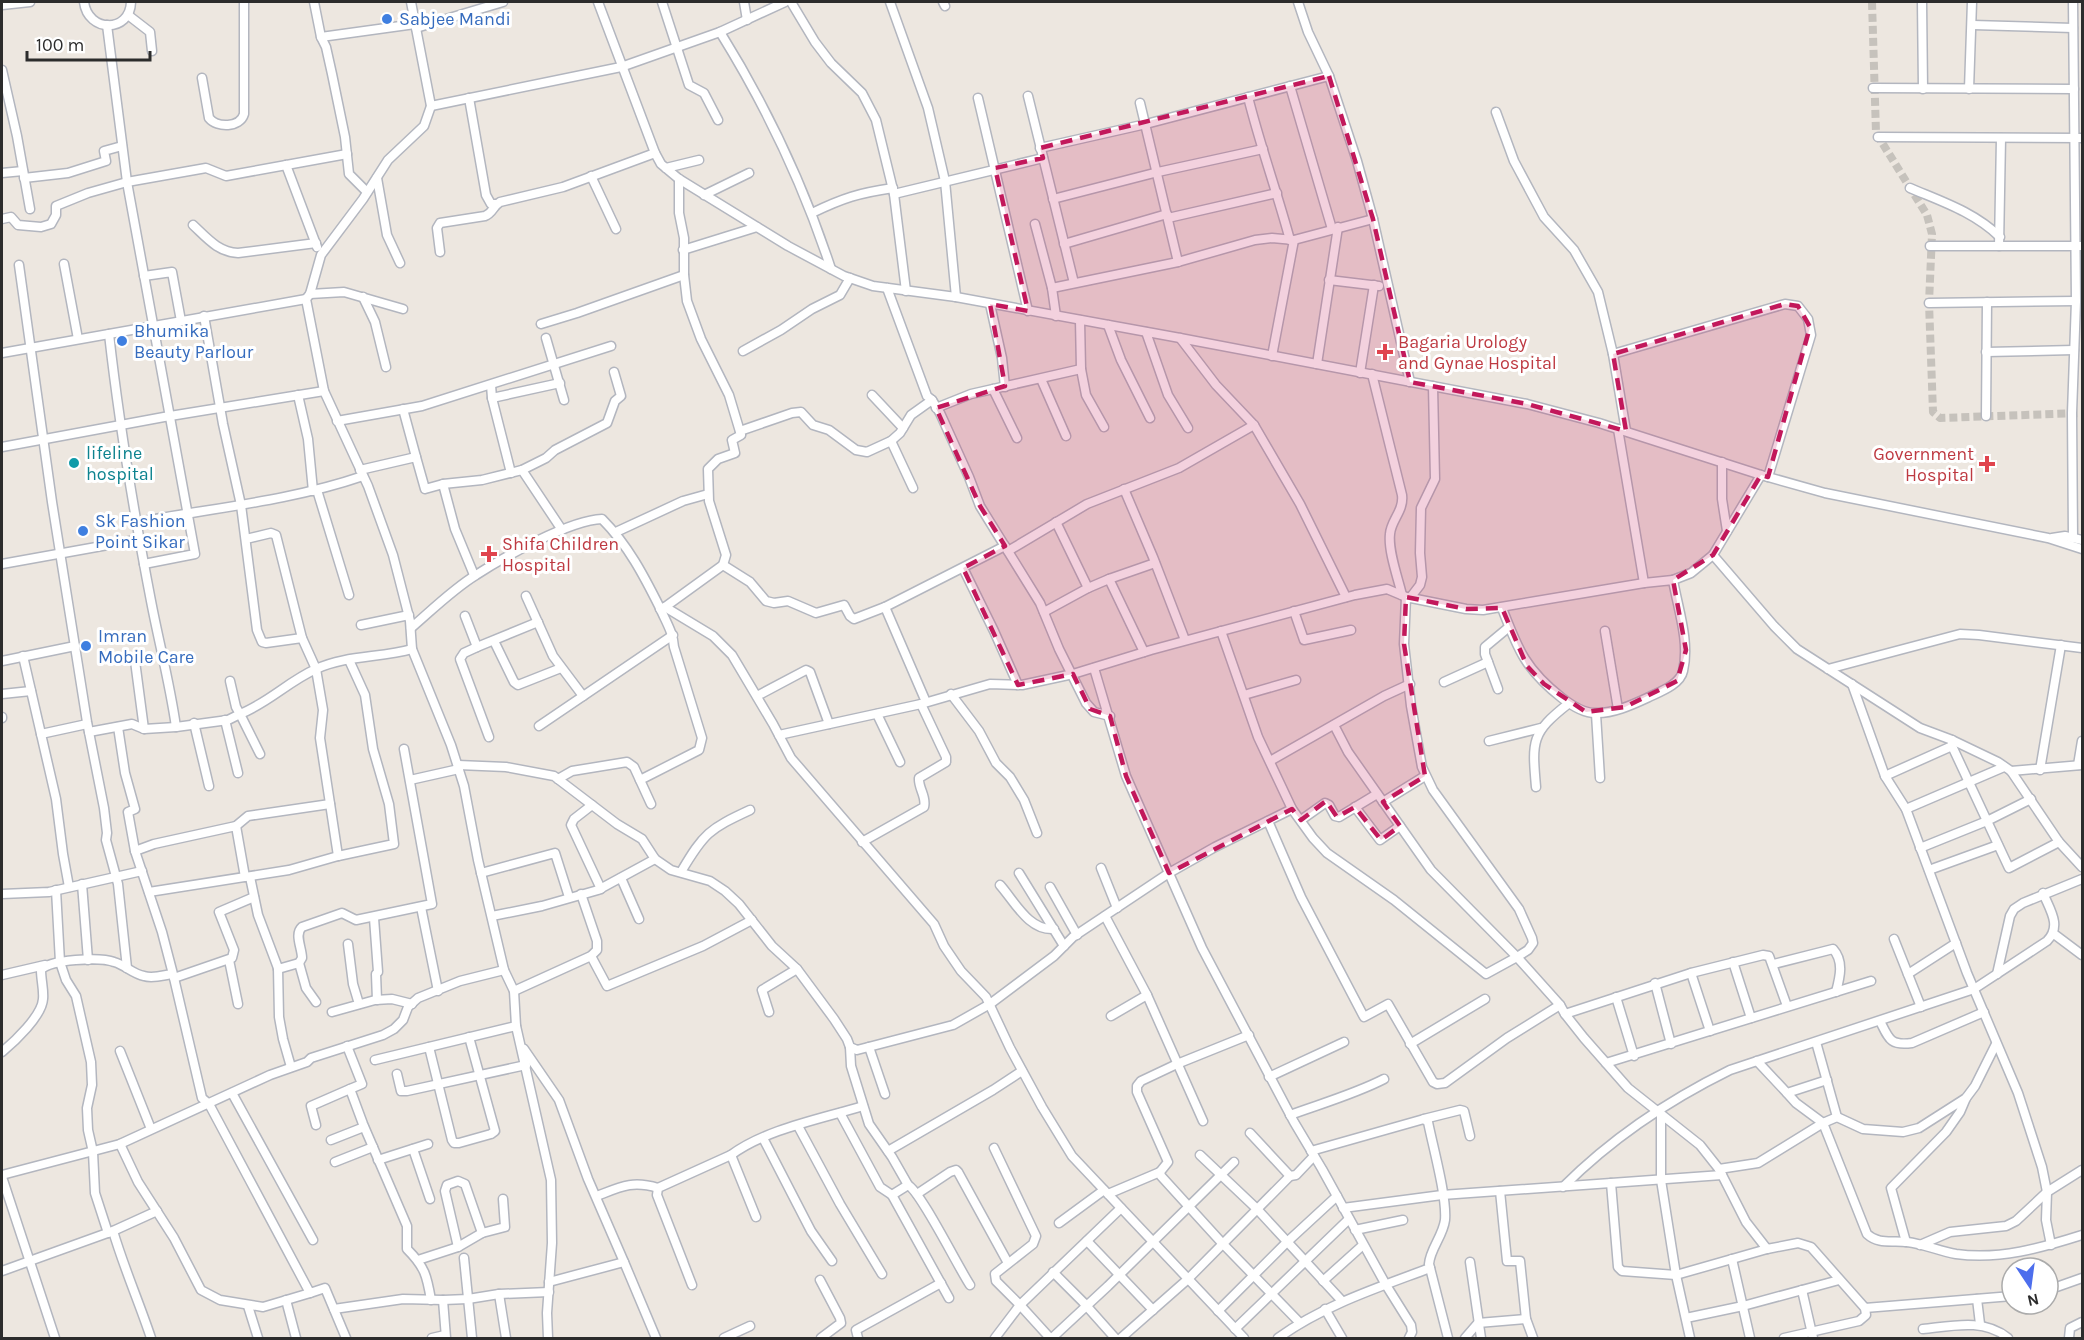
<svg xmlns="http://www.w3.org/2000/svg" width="2084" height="1340" font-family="Karla,sans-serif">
<rect width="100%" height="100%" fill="#ede7e0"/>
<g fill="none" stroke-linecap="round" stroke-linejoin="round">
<!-- minor-tunnel -->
<polyline stroke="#c6c2bc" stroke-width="8" stroke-dasharray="8 4" stroke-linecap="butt" points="1872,2 1876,133 1927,215 1932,234 1929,303 1933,412 1940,418 2082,413"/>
<defs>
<g id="minor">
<path d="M84,2c4,31 46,31 47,0"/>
<polyline points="314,2 321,37 415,24"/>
<polyline points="411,2 431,106 424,126 388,160 363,199 321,255 310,294 306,299 324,391 368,486 393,555 410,621 412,649 451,745 464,786 478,860 504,970 514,991 516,1026 551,1180 552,1243 547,1313 548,1338"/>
<polyline points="598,2 655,153 661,164 679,179 788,246 844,276 873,286 956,297 1180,338 1527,404 1599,423 1761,475 1825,493 2048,538 2082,549"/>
<polyline points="662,2 689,85 704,93 718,120"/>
<polyline points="744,2 747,20"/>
<polyline points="791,2 815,42 831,63 862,93 876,120 894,194 906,291"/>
<polyline points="890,2 928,108 945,181 956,297"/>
<polyline points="943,2 945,6"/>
<polyline points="1298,2 1308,32 1329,76 1357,161 1373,219 1410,382"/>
<polyline points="1922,2 1923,89"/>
<polyline points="2073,2 2076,301 2072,413 2073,538"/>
<polyline points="2,5 30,2"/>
<polyline points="128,15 150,32 152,51"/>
<polyline points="107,25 127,182 195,554 144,564"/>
<polyline points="1973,25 2073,28"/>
<polyline points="416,28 503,2"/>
<path d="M720,32c46,74 84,154 111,237"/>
<polyline points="321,37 326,47 332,74 345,137 349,174 367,192"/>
<polyline points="2,70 17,136 30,209"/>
<path d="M202,78l7,40c8,10 31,10 35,-4v-112"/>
<polyline points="1290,86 1332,229"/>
<polyline points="1873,88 2074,89"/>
<polyline points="1969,89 1972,2"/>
<polyline points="1028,96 1074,283"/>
<path d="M1248,97c12,48 29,95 42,143"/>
<polyline points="469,98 486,195 491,204 496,204"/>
<polyline points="978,98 1028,311"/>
<polyline points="1140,103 1178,262"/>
<polyline points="431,106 621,67 720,32 785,2"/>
<polyline points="1496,112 1514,161 1544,217 1574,250 1598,292 1613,354 1626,431"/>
<polyline points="1878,137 2082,138"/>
<polyline points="1040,148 1146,124 1329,76"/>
<polyline points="286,165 317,247"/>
<polyline points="666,168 699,160"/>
<polyline points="2,173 23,171"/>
<polyline points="591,176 616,229"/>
<polyline points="24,178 68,173 106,161 104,151 122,146"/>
<polyline points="377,178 387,235 400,263"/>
<polyline points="679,179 679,213 684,238 684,275 687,301 701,339 729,395 741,435 732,440 735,453 718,459 708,469 709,501 726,555 723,565"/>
<path d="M1910,188c33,14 64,24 90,49"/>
<polyline points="894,194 1043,158"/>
<polyline points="704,195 749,173"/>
<polyline points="1053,199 1158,172 1263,149"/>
<path d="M812,213c31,-15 47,-20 81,-25"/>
<polyline points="1168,218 1277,193"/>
<polyline points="2,219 11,217 18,225 41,227 51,224 56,215 56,206 88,193 127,182 206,168 226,176 347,154"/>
<polyline points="1035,224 1052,288 1056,316"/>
<path d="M193,225c14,13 25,27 45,28l78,-10"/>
<polyline points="1064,244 1167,214"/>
<polyline points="1930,246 2082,246"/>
<polyline points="1999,246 2001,138"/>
<polyline points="683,250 757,227"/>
<path d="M440,252l-3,-24 3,-5 45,-7c8,-3 8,-10 15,-14l63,-15 92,-34"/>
<polyline points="64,264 78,339"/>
<polyline points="19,265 52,502 87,722 104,808 107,833 106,840 118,884 127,968"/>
<polyline points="144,276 172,272 181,321"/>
<polyline points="1329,280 1379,286"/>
<polyline points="887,288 927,396 932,400 940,413 969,477 980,506 1040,603 1059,649 1086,703 1094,712 1110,716"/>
<polyline points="1052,288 1178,262 1255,240 1272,238 1294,240 1373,219"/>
<polyline points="310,294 344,292 403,309"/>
<polyline points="363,297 375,322 386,367"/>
<polyline points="1929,303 2076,301"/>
<polyline points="990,304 1002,358 1005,387"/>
<polyline points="1080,320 1081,369 1086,395 1104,427"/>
<polyline points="541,324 577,313 684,275"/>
<polyline points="1108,325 1121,360 1150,418"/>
<polyline points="1146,332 1168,395 1188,428"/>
<path d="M109,334c10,89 25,179 42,267 8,42 19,83 25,126"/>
<polyline points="546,338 564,400"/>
<polyline points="1180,338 1216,385 1254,425 1300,504 1346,597"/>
<polyline points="743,351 781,330 812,309 840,295 850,278"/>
<polyline points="1986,352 2074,350"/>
<polyline points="2,353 306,299"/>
<polyline points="1613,354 1785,304 1798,306 1808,319 1811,335 1768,477"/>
<polyline points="1272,356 1294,240"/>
<polyline points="1317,364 1338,227"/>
<polyline points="1360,373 1374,285"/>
<path d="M1372,374l30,121c2,16 -11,25 -12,39 -2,17 8,44 12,61"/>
<polyline points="1041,379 1066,436"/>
<polyline points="491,385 492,398 511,473"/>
<polyline points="993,389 1017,438"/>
<polyline points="298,395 308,439 313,491"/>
<polyline points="872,395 903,428"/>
<polyline points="492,398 560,383"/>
<polyline points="936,408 971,394 1081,369"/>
<polyline points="403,409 416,457"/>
<polyline points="1986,416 1987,302"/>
<polyline points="337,421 422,406 611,346"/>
<polyline points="1618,429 1644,583"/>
<polyline points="740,431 792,413 801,412 813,425 829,430 856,450 867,452 891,441 900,433 911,415 932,400"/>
<polyline points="891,441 913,488"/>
<polyline points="2,447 164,417 324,391"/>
<polyline points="1722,462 1722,499 1727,531"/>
<polyline points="360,470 416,457 425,489 443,484 482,480 522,470 562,530"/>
<polyline points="522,470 546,458 555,450 607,423 615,401 621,396 614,372"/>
<polyline points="443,484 455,529 474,575"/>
<polyline points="1124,489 1153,557 1185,640"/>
<polyline points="317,490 349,595"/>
<path d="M138,522c75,-14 152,-21 225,-46"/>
<polyline points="616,532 683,501 708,494"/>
<polyline points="2052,538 2065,536 2082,540"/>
<polyline points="246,539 271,533 276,535 302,638"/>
<polyline points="1008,551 1087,504 1179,468 1254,425"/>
<polyline points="1713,555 1774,626 1797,649 1920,728 1952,740 1998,762 2011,771 2059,842 2082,867"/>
<polyline points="2,564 141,539"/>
<polyline points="963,568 994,631 1018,685"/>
<polyline points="1109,579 1144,652"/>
<polyline points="1673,580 1691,573 1713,555 1761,475"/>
<polyline points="1088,588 1109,579 1155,563"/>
<polyline points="526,596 553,656 583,696"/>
<polyline points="1410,598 1420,585 1422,577 1420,553 1421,508 1435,479 1433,386"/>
<polyline points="665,607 723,565 750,582 766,601 774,603 788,601 816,613 844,605 850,616 854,619 885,607 926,702"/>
<polyline points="885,607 1005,546"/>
<polyline points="660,609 665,607 713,636 732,655 773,724 791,758 934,924 944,946 961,971 986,997 1010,1048 1042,1107 1072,1156 1244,1338"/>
<polyline points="1294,611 1304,640 1351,630"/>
<polyline points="1044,612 1088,588 1056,522"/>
<polyline points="465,616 477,647 538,622"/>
<polyline points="361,625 409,615"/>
<path d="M411,628c21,-18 42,-39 65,-53 28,-18 94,-55 126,-56 26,26 42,57 58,89 6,14 13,24 14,39l28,91 -3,12 -59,30"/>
<polyline points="1221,631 1258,737 1292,809 1313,838 1327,853 1394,900 1486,974 1517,957 1560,1005 1565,1014 1691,973 1763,955 1769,956 1787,1006"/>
<polyline points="1605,631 1618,709"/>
<polyline points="494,641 514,682 518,685 561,668"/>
<polyline points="477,647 464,653 460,659 489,737"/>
<polyline points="23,656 56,799 63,854 69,887"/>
<polyline points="2,661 75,646"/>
<polyline points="135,661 144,729"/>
<polyline points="1094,668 1126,776 1202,948 1294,1122 1322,1169 1386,1285 1411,1325 1412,1332 1409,1338"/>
<polyline points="1828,669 1960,634 1979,635 2082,648"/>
<polyline points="1444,682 1488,662"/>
<polyline points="1852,684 1885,776 1906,809 1967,973 2018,1093 2042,1167 2047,1192 2046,1220 2051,1245"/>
<polyline points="1498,689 1485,654 1485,647 1509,627"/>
<polyline points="2,694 31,691"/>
<polyline points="951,694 979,731 996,763 1010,777 1024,800 1037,833"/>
<polyline points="1244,695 1296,680"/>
<polyline points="757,696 806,670 810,672 829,724"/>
<polyline points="877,714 900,762"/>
<polyline points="1596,714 1600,778"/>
<polyline points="2,717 2,718"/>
<polyline points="225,720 238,773"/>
<polyline points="194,723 209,786"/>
<polyline points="1334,725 1348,752 1431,870 1517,957 1528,950 1533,943 1532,938 1519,909 1433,790 1422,767 1411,706 1404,644 1406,597"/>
<polyline points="539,726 673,635"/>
<polyline points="118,727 125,773 135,809 128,812 135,851 162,932 174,978 202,1098 209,1104 310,1293 325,1288 346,1338"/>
<polyline points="89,732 132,724 144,729 176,727 228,720 240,714 236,707 230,681"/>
<polyline points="41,734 87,724"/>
<path d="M779,735l142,-31 69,-20 32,1 51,-11 78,-24 204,-55 32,-6 19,8 60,12 17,1 161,-27 29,-3c5,29 17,62 10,91 -3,14 -24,21 -36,27 -15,7 -35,16 -52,15 -12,0 -24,-8 -33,-15 -36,-28 -44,-48 -60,-90"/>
<polyline points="1952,740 1952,746 2009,868 2059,842"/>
<polyline points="1489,741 1541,728"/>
<path d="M260,754l-20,-40c28,-11 49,-33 76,-45 30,-14 65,-11 96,-20"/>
<polyline points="1270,761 1384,696 1410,684"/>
<polyline points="458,765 506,767 554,776 617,824 642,839 655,859 671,870 710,881 725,891 739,904 772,946 797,969 834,1019 847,1039 850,1047 857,1050 953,1025 990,1004 1054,956 1073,937 1169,873 1215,847 1292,809"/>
<polyline points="2078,765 2082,741"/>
<polyline points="2040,770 2061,645"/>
<polyline points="2011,771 2082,765"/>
<polyline points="1885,776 1952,746"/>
<polyline points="558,779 572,771 627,762 634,767 651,804"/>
<polyline points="410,780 459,769"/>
<path d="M1536,787c-4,-46 -5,-54 32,-83"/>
<polyline points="1383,802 1425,776"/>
<polyline points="592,805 574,819 571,825 601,889"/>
<polyline points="1355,807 1380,840 1400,826"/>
<polyline points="1906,809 2004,767"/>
<polyline points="1301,820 1325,803 1329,805 1335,816 1339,817 1377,794"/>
<polyline points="1268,821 1301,897 1364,1017 1388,1004 1433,1082 1437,1084 1445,1083 1507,1038 1560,1005"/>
<polyline points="236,826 248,816 330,804"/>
<path d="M862,842l62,-35c3,-10 -6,-19 -5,-29l27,-16v-5l-25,-53"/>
<polyline points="1920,848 1987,821 2031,799"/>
<polyline points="135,851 154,844 236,826 245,877"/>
<polyline points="338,856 394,844 389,804 373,749 365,695 349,660"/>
<polyline points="1101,868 1117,908"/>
<polyline points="1929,870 1998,845"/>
<path d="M681,872c23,-39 28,-43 69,-62"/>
<polyline points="481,873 555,853 569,897"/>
<polyline points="1019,873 1064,946"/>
<polyline points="250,877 258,915 278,968 279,1017 283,1039 291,1067"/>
<polyline points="621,878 639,919"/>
<polyline points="82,884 88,960"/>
<path d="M1000,885c15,17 29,46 54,44"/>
<polyline points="1050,887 1077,935"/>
<polyline points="56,890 60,962 66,980 76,996 91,1062 92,1085 87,1108 88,1130 93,1152 95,1193 108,1233"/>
<polyline points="149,892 289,870 338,856 320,738 323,710 316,669 302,638 266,643 262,642 257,630 241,505 223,424 204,316"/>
<polyline points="2,894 49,892 142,871"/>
<polyline points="421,907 438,991"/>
<polyline points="492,916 542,906 598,890 655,859"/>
<polyline points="1105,916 1147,995 1203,1121"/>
<polyline points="374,918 378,972 376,974 377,1000"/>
<polyline points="2054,934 2082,955"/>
<polyline points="1894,939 1921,1007"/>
<polyline points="348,944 353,984 359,1004"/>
<polyline points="591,956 607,986 703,946 752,920"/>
<polyline points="229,960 238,1004"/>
<polyline points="1733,962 1751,1018"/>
<polyline points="299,963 306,988 316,1002"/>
<path d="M1774,964l59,-15c11,12 7,28 3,43"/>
<path d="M278,969l21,-6 3,-5c0,-10 -8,-24 0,-31l40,-14 14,7 76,-16 -28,-155"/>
<polyline points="1691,973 1710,1031"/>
<polyline points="1908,974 1956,943"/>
<polyline points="1997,974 2010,916 2014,909 2023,903 2082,879"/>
<polyline points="2,975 45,965"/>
<polyline points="174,978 232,958 234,950 219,912 254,897"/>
<polyline points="1655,983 1671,1044"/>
<polyline points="514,991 591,956 597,950 597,941 581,894"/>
<polyline points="1616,997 1634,1056"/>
<polyline points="332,1012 375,1000 392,999 412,1004"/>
<polyline points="769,1012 762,990 797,969"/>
<polyline points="1565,1014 1584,1038 1628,1088 1700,1145 1719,1169 1746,1222 1767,1249 1798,1243 1811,1247 1865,1308 2012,1296"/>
<polyline points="1111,1016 1147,995"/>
<path d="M1880,1021c9,18 10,25 32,22l72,-31"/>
<polyline points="1249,1035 1177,1064 1141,1081 1137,1086 1137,1092 1168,1162 1160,1172 1161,1176 1222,1243 1300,1323"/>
<polyline points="1410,1044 1485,999"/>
<path d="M347,1046l15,38 -12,5 13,35 41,95 3,7v23c18,18 20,27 24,51"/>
<polyline points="429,1047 452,1140 454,1143 459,1143 491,1134 495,1131 469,1037"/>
<path d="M850,1047l1,19 18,58 23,33 16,28c13,7 50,82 62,100"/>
<polyline points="869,1047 885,1094"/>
<polyline points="524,1049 559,1100 588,1179 624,1262"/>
<polyline points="120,1051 151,1129"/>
<path d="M2,1052c12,-10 40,-36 41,-53 1,-9 -2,-19 -2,-29 8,-11 60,-13 73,-8 11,3 19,12 30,14 9,3 20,-1 28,-2"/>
<polyline points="375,1060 516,1026"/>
<polyline points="1757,1061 1787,1093 1827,1080"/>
<polyline points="1606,1063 1871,981"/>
<polyline points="397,1074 401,1091 407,1091 526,1065"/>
<polyline points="1269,1077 1344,1042"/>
<polyline points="232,1093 313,1240"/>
<polyline points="1787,1093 1796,1103 1823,1123 1837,1117 1816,1042"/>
<polyline points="840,1113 880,1187 892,1195"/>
<polyline points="1661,1114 1661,1180 1676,1275 1690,1338"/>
<path d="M1290,1115c30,-11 65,-21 94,-36"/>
<polyline points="1837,1117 1863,1129 1903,1132 1919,1128 1966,1098 1975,1086 1996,1044"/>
<polyline points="1424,1119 1460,1110 1464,1111 1470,1136"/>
<polyline points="316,1125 311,1106 350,1089"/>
<polyline points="798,1126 840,1204 882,1274"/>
<polyline points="1250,1133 1290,1176 1296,1175 1314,1156"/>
<polyline points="763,1138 811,1231 832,1261"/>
<polyline points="331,1140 364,1127"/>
<polyline points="120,1144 138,1182 174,1238 201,1290 220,1300 263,1307 310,1293"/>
<polyline points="994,1148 1036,1236 1033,1244 995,1274 996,1281 1020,1305 1121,1208"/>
<polyline points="413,1149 430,1199"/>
<polyline points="888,1151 993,1090 1022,1071"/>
<path d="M1311,1151l113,-32 4,3c5,25 19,75 17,98 -2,16 -15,29 -16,44l19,74"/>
<polyline points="1200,1155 1257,1209 1342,1301"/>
<polyline points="378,1160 428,1144"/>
<polyline points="335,1162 373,1147"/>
<path d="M1719,1169l39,-6 65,-40 44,111c12,11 25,6 40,8 17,2 32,9 49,12 44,6 85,-6 126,-19"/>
<polyline points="2,1175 120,1144 270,1075 307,1062 311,1058 383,1035 394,1029 403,1020 408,1007 418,998 460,981 504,970"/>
<polyline points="2,1177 55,1338"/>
<polyline points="1611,1183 1618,1267 1622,1271 1676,1275 1767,1249"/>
<polyline points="908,1185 892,1195 949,1298"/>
<path d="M1563,1187c50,-50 104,-86 167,-117l244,-81 73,-48c15,-15 3,-31 -4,-48"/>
<polyline points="1500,1191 1507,1261 1520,1261 1526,1319 1533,1338"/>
<polyline points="917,1194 950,1172 956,1170 958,1172 1008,1263"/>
<polyline points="1108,1194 1160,1172"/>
<path d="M597,1196c23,-9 35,-16 61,-8"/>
<polyline points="1343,1208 1442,1195 1722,1175"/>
<path d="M756,1217l-25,-62c35,-26 90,-36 132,-49"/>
<polyline points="1059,1223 1104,1190"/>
<polyline points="1355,1230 1403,1220"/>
<path d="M113,1231c11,37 26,71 38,107"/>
<polyline points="1087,1241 1153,1310"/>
<polyline points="1906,1242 1891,1188 1946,1132 1960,1112 1966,1098"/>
<polyline points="1920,1245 1950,1232 2006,1226 2016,1221 2047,1192 2082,1170"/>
<polyline points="458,1247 445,1191 447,1185 458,1181 465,1184 482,1233"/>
<polyline points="464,1258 472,1338"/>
<polyline points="1732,1259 1750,1338"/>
<polyline points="418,1260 458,1247 482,1233 505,1227 503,1199"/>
<polyline points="1470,1262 1481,1338"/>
<polyline points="2,1271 113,1231 157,1211"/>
<polyline points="1053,1272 1083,1302 1115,1338"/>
<polyline points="820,1280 840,1318 841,1323 821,1338"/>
<polyline points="1323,1281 1363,1245"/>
<polyline points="549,1282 624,1262 656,1338"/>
<polyline points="692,1285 657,1195 658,1188 731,1155"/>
<polyline points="1802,1290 1813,1338"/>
<polyline points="2048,1290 2082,1278"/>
<polyline points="499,1294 506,1338"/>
<polyline points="1977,1299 1980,1324"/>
<polyline points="286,1300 296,1338"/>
<polyline points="443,1300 446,1338"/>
<polyline points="248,1306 258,1338"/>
<polyline points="334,1309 403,1299 443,1300 468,1299 499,1294 549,1292"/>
<polyline points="1325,1309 1342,1338"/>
<polyline points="1218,1311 1286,1243 1337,1196"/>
<polyline points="1686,1318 1743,1306 1839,1280"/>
<polyline points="1235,1329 1349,1219"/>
<path d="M1923,1329c29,-3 61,-11 85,9"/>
<polyline points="432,1338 445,1335"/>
<polyline points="724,1338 750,1326"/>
<polyline points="858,1338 856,1330 941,1283"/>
<polyline points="995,1338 1020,1305 1050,1338"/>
<polyline points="1052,1338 1108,1286 1234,1162"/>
<polyline points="1121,1338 1188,1279 1290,1176"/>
<path d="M1278,1338c46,-33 99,-50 152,-70"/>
<polyline points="1465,1338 1478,1323 1526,1319"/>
<polyline points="1784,1338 1859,1321 1866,1315 1865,1308"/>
<polyline points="2069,1338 2070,1328 2082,1322"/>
</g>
</defs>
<!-- minor casing -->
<use href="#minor" stroke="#b3b6bf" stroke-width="11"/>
<!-- minor -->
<use href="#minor" stroke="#fff" stroke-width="8"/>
</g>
<!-- marked area -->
<path fill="#c2185b" fill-opacity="0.2" stroke="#c2185b" stroke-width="4.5" stroke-dasharray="12 8" stroke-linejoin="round" d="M1329,76l44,143 37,163 117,22 99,27 -13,-77 172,-50 13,2 12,21 -42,150 -7,-2 -48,80 -40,25 13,70 -9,31 -52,26 -39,5 -42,-28 -17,-18 -25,-58 -36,1 -60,-12 -2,47 21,132 -42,26 17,24 -19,14 -26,-33 -18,10 -11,-16 -25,19 -9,-11 -123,64 -43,-97 -16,-60 -20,-7 -17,-35 -55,11 -55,-117 42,-22 -25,-40 -44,-98 69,-22 -15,-82 38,7 -33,-143 48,-10 -3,-10z"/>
<!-- markers -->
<g fill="#3f7fe0" stroke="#fff" stroke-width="2">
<circle cx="387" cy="19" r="6"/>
<circle cx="122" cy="341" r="6"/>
<circle cx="83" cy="531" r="6"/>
<circle cx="86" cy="646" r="6"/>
</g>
<g fill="#e0444e" stroke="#fff" stroke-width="2">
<path d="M1382 343h6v6h6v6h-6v6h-6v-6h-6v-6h6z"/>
<path d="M1984 455h6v6h6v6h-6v6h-6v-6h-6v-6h6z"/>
<path d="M486 545h6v6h6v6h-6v6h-6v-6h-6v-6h6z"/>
</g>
<circle fill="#0f9aa8" stroke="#fff" stroke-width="2" cx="74" cy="463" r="6"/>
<g text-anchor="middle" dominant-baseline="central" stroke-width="6" stroke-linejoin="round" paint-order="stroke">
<!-- shop labels -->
<g font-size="18" fill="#366cbe" stroke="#fff" text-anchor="start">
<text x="399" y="19">Sabjee Mandi</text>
<text x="134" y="331">Bhumika<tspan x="134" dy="21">Beauty Parlour</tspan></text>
<text x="95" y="521">Sk Fashion<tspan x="95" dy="21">Point Sikar</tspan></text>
<text x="98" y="636">Imran<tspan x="98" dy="21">Mobile Care</tspan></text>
</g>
<!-- health labels -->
<g font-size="18" fill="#be3a42" stroke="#fff" text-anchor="start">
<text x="1398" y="342">Bagaria Urology<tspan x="1398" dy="21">and Gynae Hospital</tspan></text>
<text x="1974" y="454" text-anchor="end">Government<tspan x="1974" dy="21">Hospital</tspan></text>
<text x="502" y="544">Shifa Children<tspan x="502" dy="21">Hospital</tspan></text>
</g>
<!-- culture labels -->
<g font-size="18" fill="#0d838f" stroke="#fff" text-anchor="start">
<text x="86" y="453">lifeline<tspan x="86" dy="21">hospital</tspan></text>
</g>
</g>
<!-- border -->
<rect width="2084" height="1340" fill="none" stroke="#2c2c2c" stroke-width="6"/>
<!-- north arrow -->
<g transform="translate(2030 1286) rotate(167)"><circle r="28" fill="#ffffff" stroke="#ababab" stroke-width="1.5"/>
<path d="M0-4.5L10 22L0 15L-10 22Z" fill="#4d6eed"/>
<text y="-9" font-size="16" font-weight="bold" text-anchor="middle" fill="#2c2c2c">N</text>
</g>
<!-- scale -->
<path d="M27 51v9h123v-9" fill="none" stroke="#2c2c2c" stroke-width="3"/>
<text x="36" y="51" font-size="18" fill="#2c2c2c" stroke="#ffffff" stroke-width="4.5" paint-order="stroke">100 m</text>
</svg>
